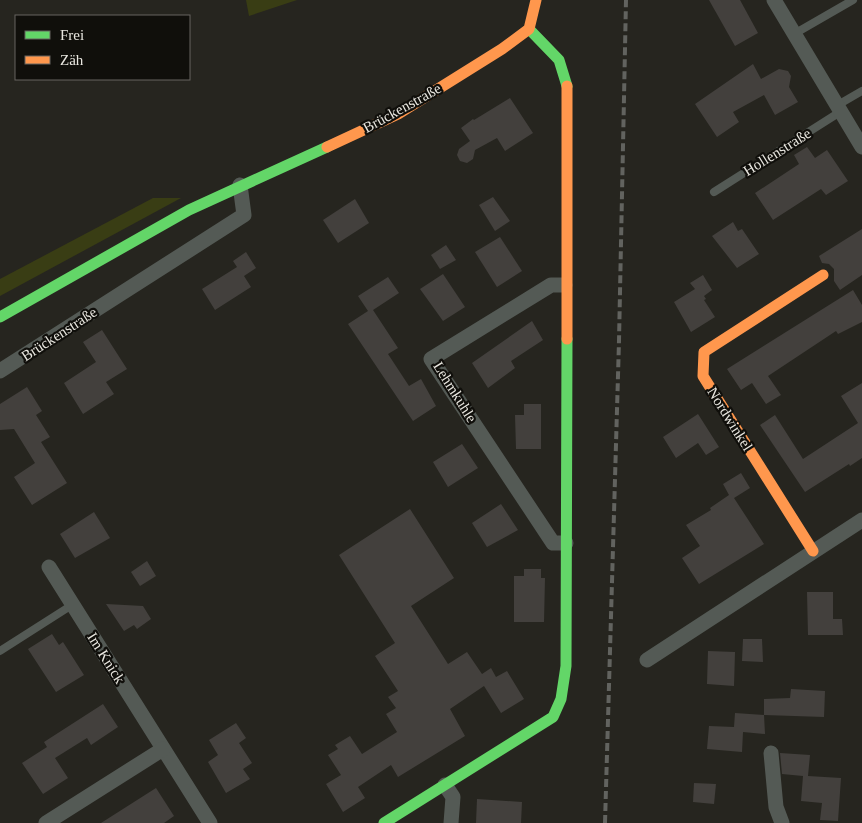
<svg xmlns="http://www.w3.org/2000/svg" width="862" height="823" font-family="'Times New Roman',serif">
<rect width="100%" height="100%" fill="#26251f"/>
<!-- green -->
<g fill="#393d14">
<polygon points="246,0 297,0 249,16"/>
<polygon points="153,198 181,198 0,296 0,279"/>
</g>
<!-- building -->
<g fill="#43403d">
<polygon points="709,0 740,0 758,33 735,46"/>
<polygon points="753,64 761,79 779,69 788,71 791,76 789,87 798,102 775,115 764,95 733,112 739,122 717,137 695,104"/>
<polygon points="510,98 533,133 505,151 497,138 475,150 473,159 467,163 460,161 457,155 459,149 470,141 461,128 473,119 474,120"/>
<polygon points="807,147 815,158 827,150 848,181 826,195 821,189 773,220 755,193 799,164 794,155"/>
<polygon points="493,197 510,221 495,231 479,205"/>
<polygon points="355,199 369,223 338,243 323,220"/>
<polygon points="733,222 738,231 742,229 759,254 737,268 712,236"/>
<polygon points="862,229 862,275 840,290 834,281 834,269 829,264 822,263 819,256"/>
<polygon points="500,237 522,271 497,287 475,252"/>
<polygon points="446,245 456,260 440,269 431,255"/>
<polygon points="246,252 256,268 244,276 251,287 215,310 202,289 237,267 233,261"/>
<polygon points="443,274 465,307 443,321 420,289"/>
<polygon points="703,275 712,290 704,296 706,299 704,300 715,317 691,332 674,302 695,289 690,283"/>
<polygon points="388,277 399,293 373,310 398,348 388,354 409,386 421,379 436,406 413,421 348,324 368,311 358,296"/>
<polygon points="853,290 862,305 862,322 838,334 836,331 768,376 781,395 766,404 752,383 741,390 727,369"/>
<polygon points="532,321 543,340 511,361 515,368 488,388 472,363"/>
<polygon points="102,330 127,369 106,382 114,394 83,414 64,383 96,362 83,342"/>
<polygon points="862,383 862,458 850,466 849,464 805,492 760,425 775,415 803,459 858,423 841,396"/>
<polygon points="27,387 42,411 36,415 50,437 41,442 67,483 32,505 14,477 35,463 14,429 0,430 0,404"/>
<polygon points="524,404 541,404 541,449 516,449 515,415 524,415"/>
<polygon points="698,414 719,447 706,455 698,443 676,458 663,437"/>
<polygon points="462,444 478,468 448,487 433,462"/>
<polygon points="741,473 750,488 734,498 764,544 699,584 682,558 700,546 686,525 711,510 710,508 729,495 723,484"/>
<polygon points="501,504 518,530 487,547 472,523"/>
<polygon points="410,509 454,578 411,606 448,664 467,652 482,674 491,668 496,677 507,671 524,699 501,713 484,686 450,709 465,736 398,777 391,765 358,787 365,798 343,812 326,784 341,775 328,755 338,749 335,745 350,736 362,754 397,732 386,714 396,708 388,697 398,691 375,656 395,643 339,555"/>
<polygon points="94,512 110,538 75,558 60,534"/>
<polygon points="147,561 156,576 140,586 131,572"/>
<polygon points="524,569 541,569 541,578 545,578 544,622 514,622 514,576 524,576"/>
<polygon points="807,592 833,592 833,619 842,619 843,635 808,635"/>
<polygon points="106,604 143,606 151,619 137,629 134,625 124,631"/>
<polygon points="52,634 59,645 63,642 84,675 56,692 28,649"/>
<polygon points="743,639 762,639 763,662 742,661"/>
<polygon points="708,651 735,652 734,686 707,684"/>
<polygon points="791,689 825,691 824,717 764,715 764,699 790,698"/>
<polygon points="103,704 118,727 91,745 87,738 55,758 68,778 43,794 22,763 47,747 44,742"/>
<polygon points="735,713 764,715 765,734 743,732 742,752 707,749 709,726 734,727"/>
<polygon points="236,723 246,738 239,743 252,763 243,769 250,779 226,793 208,762 218,755 209,740"/>
<polygon points="780,753 810,755 808,776 841,778 838,821 820,820 822,803 801,801 803,776 782,774"/>
<polygon points="694,783 716,784 714,804 693,802"/>
<polygon points="156,788 174,816 164,823 101,823"/>
<polygon points="477,799 522,802 521,823 476,823"/>
</g>
<g fill="none" stroke-linecap="round" stroke-linejoin="round">
<!-- lane -->
<g stroke="#545a55" stroke-width="8">
<polyline points="794,34 853,0"/>
<polyline points="836,106 862,91"/>
<polyline points="714,192 840,112"/>
<polyline points="0,651 72,605"/>
</g>
<!-- street -->
<g stroke="#545a55" stroke-width="15">
<polyline points="774,0 862,147"/>
<polyline points="565,285 551,285 431,359 553,543 566,543"/>
<polyline points="0,371 244,215 240,185"/>
<polyline points="49,567 210,823"/>
<polyline points="647,660 862,520"/>
<polyline points="771,753 776,807 782,823"/>
<polyline points="445,785 453,797 451,823"/>
<polyline points="46,823 163,749"/>
</g>
<!-- fast -->
<g stroke="#63d668" stroke-width="11">
<polyline points="529,29 559,60 567,86"/>
<polyline points="0,317 189,210 327,147"/>
<polyline points="384,823 553,717 561,699 566,666 567,339"/>
</g>
<!-- slow -->
<g stroke="#ff974d" stroke-width="11">
<polyline points="327,147 398,114 502,49 529,29 536,0"/>
<polyline points="567,339 567,86"/>
<polyline points="813,551 703,376 704,352 823,275"/>
</g>
<!-- rail -->
<polyline stroke="#62635f" stroke-width="4" stroke-dasharray="8 4" stroke-linecap="butt" points="605,823 619,341 626,0"/>
</g>
<g text-anchor="middle" dominant-baseline="central" stroke-width="4.5" stroke-linejoin="round" paint-order="stroke">
<!-- street labels -->
<g font-size="15" fill="#e9e7e0" stroke="#100f0b">
<text transform="translate(402 108) rotate(-29)">Brückenstraße</text>
<text transform="translate(777 152) rotate(-32)">Hollenstraße</text>
<text transform="translate(59 334) rotate(-33)">Brückenstraße</text>
<text transform="translate(455 392) rotate(58)">Lehmkuhle</text>
<text transform="translate(730 419) rotate(58)">Nordwinkel</text>
<text transform="translate(106 658) rotate(58)">Im Knick</text>
</g>
</g>
<!-- legend -->
<rect x="15" y="15" width="175" height="65" fill="#100f0b" stroke="#676560"/>
<rect x="25" y="31" width="25" height="8" fill="#63d668" stroke="#676560"/>
<text x="60" y="40" font-size="15" fill="#e9e7e0">Frei</text>
<rect x="25" y="56" width="25" height="8" fill="#ff974d" stroke="#676560"/>
<text x="60" y="65" font-size="15" fill="#e9e7e0">Zäh</text>
</svg>
